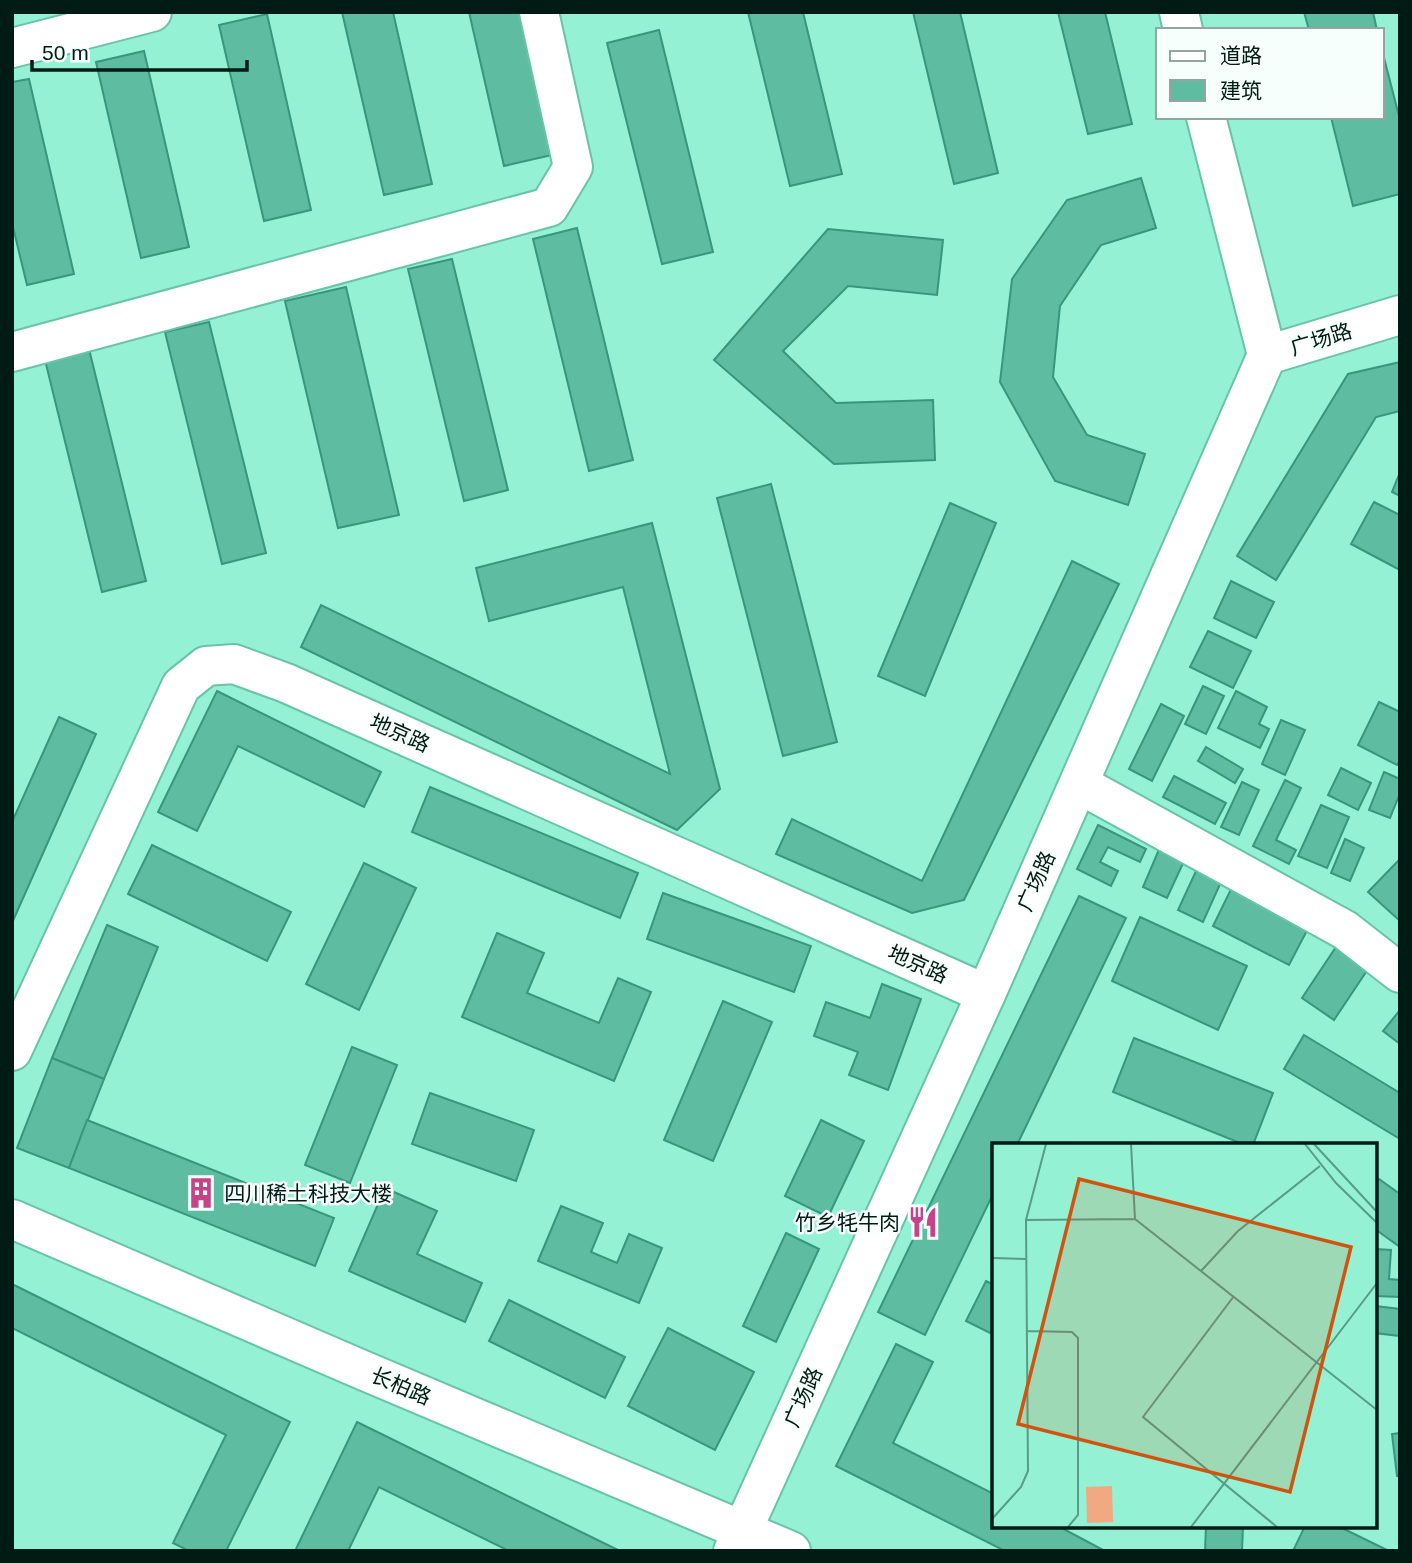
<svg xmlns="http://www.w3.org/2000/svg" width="1412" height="1563" font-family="Arial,'Noto Sans SC',sans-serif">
<rect width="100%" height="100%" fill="#95f1d3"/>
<!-- building -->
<g fill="#5ebda0" stroke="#37967c" stroke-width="2">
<polygon points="342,12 393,12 432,184 384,195"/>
<polygon points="469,12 519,12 552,155 504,166"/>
<polygon points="748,12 803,12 842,174 790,186"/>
<polygon points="913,12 960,12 998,173 954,184"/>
<polygon points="1058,12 1105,12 1132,124 1088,134"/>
<polygon points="1304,12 1373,12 1377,30 1309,30"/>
<polygon points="267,14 311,210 264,221 219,25"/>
<polygon points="659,30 713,252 662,264 607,43"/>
<polygon points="1382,50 1400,120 1400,194 1353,206 1331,117 1382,117"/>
<polygon points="144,51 189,247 141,258 96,62"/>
<polygon points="29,79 74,274 27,285 12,223 12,82"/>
<polygon points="1141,178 1156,228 1101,245 1060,306 1053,377 1087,435 1145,454 1128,505 1055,481 1000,382 1012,279 1067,200"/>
<polygon points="577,228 633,460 589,471 533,239"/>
<polygon points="828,229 943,240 937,295 848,286 783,351 836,403 933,400 935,460 834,464 714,360"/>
<polygon points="452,259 508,490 464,501 408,269"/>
<polygon points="346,287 399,515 338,528 285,301"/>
<polygon points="209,322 266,553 222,564 165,332"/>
<polygon points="89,349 146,581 102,592 45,360"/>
<polygon points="1400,362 1400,411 1376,417 1276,580 1237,556 1348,374"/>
<polygon points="1400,472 1400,496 1392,492"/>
<polygon points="771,484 837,742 783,756 717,498"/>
<polygon points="1374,502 1400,515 1400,570 1351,544"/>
<polygon points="950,503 996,523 925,696 878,676"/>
<polygon points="652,523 720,789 677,830 301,647 321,605 670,774 623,587 489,621 476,568"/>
<polygon points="1072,561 1119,584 964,900 912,913 776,854 792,819 922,881"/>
<polygon points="1231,581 1274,602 1256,638 1214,618"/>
<polygon points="1208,631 1251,651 1233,688 1190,667"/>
<polygon points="1203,686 1224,696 1206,734 1185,724"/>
<polygon points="217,691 381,772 364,807 238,746 197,831 158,812"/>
<polygon points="1236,691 1267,707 1259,724 1269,729 1260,748 1218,728"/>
<polygon points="1379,702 1400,712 1400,760 1397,765 1358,745"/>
<polygon points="1161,704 1184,716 1152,781 1129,769"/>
<polygon points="59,717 96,734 12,923 12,822"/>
<polygon points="1281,720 1305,730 1285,775 1262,764"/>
<polygon points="1206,747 1243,769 1235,783 1198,761"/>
<polygon points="1341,768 1371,783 1358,810 1328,795"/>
<polygon points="1384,772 1400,779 1400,793 1390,818 1369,810"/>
<polygon points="1174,776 1226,803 1215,824 1163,797"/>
<polygon points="1285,780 1301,788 1276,840 1296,850 1289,864 1253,846"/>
<polygon points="1242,782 1259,790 1239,835 1221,827"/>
<polygon points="430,787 638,873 620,918 412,832"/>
<polygon points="1321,805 1349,817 1327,868 1298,856"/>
<polygon points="1098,825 1146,849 1140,862 1108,847 1100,862 1118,871 1111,886 1077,869"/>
<polygon points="1345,839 1364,848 1350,881 1331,873"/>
<polygon points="152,845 291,912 267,961 128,894"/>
<polygon points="1160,847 1185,859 1167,898 1143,887"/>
<polygon points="1398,861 1400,863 1400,921 1368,892"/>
<polygon points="364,863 416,888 359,1010 306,984"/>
<polygon points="1196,871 1221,882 1203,922 1178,910"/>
<polygon points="1235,881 1312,921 1289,965 1213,926"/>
<polygon points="663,893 811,946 794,992 647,939"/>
<polygon points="1079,896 1126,918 1017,1145 994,1145 994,1192 925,1335 878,1312"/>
<polygon points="1140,917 1247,966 1218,1030 1112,981"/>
<polygon points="107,925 158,947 104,1079 52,1058"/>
<polygon points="497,933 544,953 527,993 599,1023 618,978 651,992 614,1081 462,1017"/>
<polygon points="1338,944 1370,966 1334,1020 1302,998"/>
<polygon points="882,984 921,999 888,1090 849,1075 858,1052 814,1036 826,1002 870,1018"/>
<polygon points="723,1001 772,1022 713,1161 664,1140"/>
<polygon points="1400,1010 1400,1044 1383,1031"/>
<polygon points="1304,1035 1400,1093 1400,1139 1284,1069"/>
<polygon points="1134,1038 1273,1093 1253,1145 1245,1145 1113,1092"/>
<polygon points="352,1047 397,1065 350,1183 305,1165"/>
<polygon points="52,1058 104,1079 69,1168 17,1148"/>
<polygon points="430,1093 534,1130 516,1181 412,1144"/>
<polygon points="87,1120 334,1218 315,1266 69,1168"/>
<polygon points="821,1120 864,1141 828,1217 785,1196"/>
<polygon points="1379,1179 1400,1194 1400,1247 1375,1229 1375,1184"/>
<polygon points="385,1188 437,1211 417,1254 482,1283 465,1322 349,1271"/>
<polygon points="561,1206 603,1223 591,1252 617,1263 629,1234 662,1248 639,1303 538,1261"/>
<polygon points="786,1233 819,1249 776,1342 743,1326"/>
<polygon points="1375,1249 1391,1250 1389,1279 1400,1280 1400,1297 1375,1296"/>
<polygon points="986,1281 994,1285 994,1335 966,1321"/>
<polygon points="12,1284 290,1422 226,1551 189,1551 173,1543 226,1435 12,1328"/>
<polygon points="509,1300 625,1357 605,1398 489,1341"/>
<polygon points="1375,1306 1400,1309 1400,1336 1375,1333"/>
<polygon points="668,1328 754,1372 715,1450 628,1406"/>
<polygon points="896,1344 933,1362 893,1443 994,1494 994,1526 1058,1526 1105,1551 1005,1551 836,1466"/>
<polygon points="357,1422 620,1551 509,1551 379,1487 348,1551 295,1551"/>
<polygon points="1400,1433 1400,1476 1397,1476 1392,1434"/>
<polygon points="1206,1526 1243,1526 1242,1551 1205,1551"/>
<polygon points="1305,1526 1338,1526 1389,1551 1293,1551"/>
</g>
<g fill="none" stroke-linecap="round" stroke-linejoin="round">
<defs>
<g id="minor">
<polyline points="1179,12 1183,30"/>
<polyline points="12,48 152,12"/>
<polyline points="1206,117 1267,355"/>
<polyline points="12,352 549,207 573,167 539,12"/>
<polyline points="1079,784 1345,930 1400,973"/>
<polyline points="12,1051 181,686 206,666 234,664 286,683 986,994"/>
<polyline points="12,1219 360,1369 791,1551"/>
<polyline points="733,1551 986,994 1267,355 1400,315"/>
</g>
</defs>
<!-- minor casing -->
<use href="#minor" stroke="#68c4a7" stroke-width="42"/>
<!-- minor -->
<use href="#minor" stroke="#fff" stroke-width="38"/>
</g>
<!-- icons -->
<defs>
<symbol id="building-bare" viewBox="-9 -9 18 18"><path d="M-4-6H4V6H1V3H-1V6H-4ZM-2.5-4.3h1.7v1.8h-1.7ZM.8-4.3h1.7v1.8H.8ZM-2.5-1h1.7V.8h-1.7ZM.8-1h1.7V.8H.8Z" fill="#c64389" stroke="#f7fffc" stroke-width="2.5" paint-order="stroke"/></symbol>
<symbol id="restaurant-bare" viewBox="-9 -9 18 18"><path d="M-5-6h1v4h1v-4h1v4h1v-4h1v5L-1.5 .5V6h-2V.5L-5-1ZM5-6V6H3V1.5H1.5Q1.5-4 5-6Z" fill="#c64389" stroke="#f7fffc" stroke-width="2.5" paint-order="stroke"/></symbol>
</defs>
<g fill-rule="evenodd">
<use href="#building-bare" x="179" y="1171" width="44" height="44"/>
<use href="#restaurant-bare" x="901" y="1200" width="44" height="44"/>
</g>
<g text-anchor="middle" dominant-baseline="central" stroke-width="5" stroke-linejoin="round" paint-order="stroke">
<!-- street labels -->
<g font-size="21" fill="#001b13" stroke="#f7fffc">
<text transform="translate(1321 339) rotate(-17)">广场路</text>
<text transform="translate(400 733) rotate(24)">地京路</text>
<text transform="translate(1036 881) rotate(-66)">广场路</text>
<text transform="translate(918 964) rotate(24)">地京路</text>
<text transform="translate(401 1386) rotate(23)">长柏路</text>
<text transform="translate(803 1397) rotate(-66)">广场路</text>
</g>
<!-- poi labels -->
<g font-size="21" fill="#001b13" stroke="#f7fffc" text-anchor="start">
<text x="224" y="1193">四川稀土科技大楼</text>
<text x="900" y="1222" text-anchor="end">竹乡牦牛肉</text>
</g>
</g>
<!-- overview -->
<g transform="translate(992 1143)">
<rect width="385" height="385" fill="#95f1d3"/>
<path d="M120,343l1,36 -26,1 -1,-36z" fill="#f0a980"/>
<path fill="none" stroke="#599b86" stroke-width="2" d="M139,1l4,75 242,191M313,1l31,39 41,40M322,1l63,68M34,77l109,-1M0,115l34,1M209,128l37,-40 82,-65M242,153l-91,121 134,110M34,188l46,1 6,6v177l-10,12M0,376l29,-32 7,-16 -2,-251 20,-76M199,384l186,-244"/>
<path fill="#d1530d" fill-opacity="0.15" stroke="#d1530d" stroke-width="3.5" d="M87,36l272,68 -61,245 -272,-68z"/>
<rect width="385" height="385" fill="none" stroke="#001b13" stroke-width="3.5"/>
</g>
<!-- border -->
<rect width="1412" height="1563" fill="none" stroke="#001b13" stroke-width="28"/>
<!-- legend -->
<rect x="1156" y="28" width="228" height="91" fill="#f7fffc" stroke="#94a49f" stroke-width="2"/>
<rect x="1170" y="51" width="35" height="10" fill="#ffffff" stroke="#94a49f" stroke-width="2"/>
<text x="1220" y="63" font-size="21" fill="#001b13">道路</text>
<rect x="1170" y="80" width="35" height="21" fill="#5ebda0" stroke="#94a49f" stroke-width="2"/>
<text x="1220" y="98" font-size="21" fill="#001b13">建筑</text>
<!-- scale -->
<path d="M32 60v10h215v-10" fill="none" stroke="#001b13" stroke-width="3.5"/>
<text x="42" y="60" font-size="21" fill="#001b13" stroke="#f7fffc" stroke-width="5" paint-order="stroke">50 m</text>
</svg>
